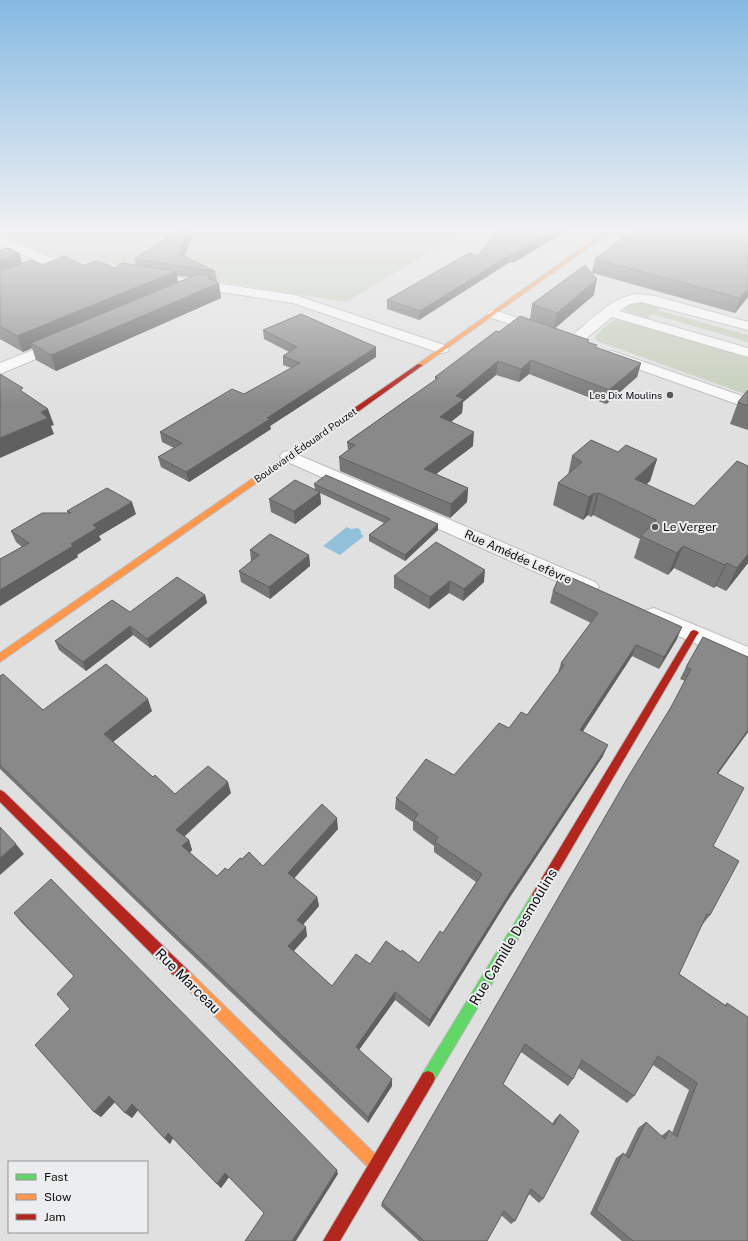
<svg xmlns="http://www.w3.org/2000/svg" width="748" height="1241" font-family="'Public Sans',sans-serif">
<rect width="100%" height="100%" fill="#e0e0e1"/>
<!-- green -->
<g fill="#c5cebb">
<polygon points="0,231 465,231 346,302 48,255 0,233"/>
<polygon points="636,300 662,304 657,310 748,335 748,342 652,314 647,319 629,313 625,310 625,307"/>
<path d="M615,320l13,2 120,36v37l-151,-54 -2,-3c3,-7 13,-15 20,-18z"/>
</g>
<!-- water -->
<polygon fill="#92c0da" points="347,527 351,529 358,528 361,531 361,534 364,536 340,555 323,546"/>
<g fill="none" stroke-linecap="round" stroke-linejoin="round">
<defs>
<g id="street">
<polygon points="0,236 51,258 80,262 84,263 86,266 84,269 80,270 44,264 0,244"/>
<polygon points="147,273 295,295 447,346 449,349 447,352 442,353 437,352 293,303 142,280 141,277 142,274"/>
<path d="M637,294l18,2 93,26v8l-107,-28 -11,2 -11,7 129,37v9l-136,-40 -34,28 -5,1 -5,-1 -2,-3 2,-3c20,-16 43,-42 69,-45z"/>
<polygon points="494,310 547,328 549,331 547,334 542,335 489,317 487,314 489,311"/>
<polygon points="61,339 66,340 68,343 66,346 0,374 0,363"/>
<polygon points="612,351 748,398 748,408 607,358 605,355 607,352"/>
<polygon points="289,451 595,582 599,587 595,592 588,594 581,592 283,460 280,456 283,452"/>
<polygon points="654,608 748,647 748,666 646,622 643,616 646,610"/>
</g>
<polygon id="fast" points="538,889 542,891 544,895 542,899 433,1083 428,1085 423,1083 421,1078 423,1073 534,891"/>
<g id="slow">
<polygon points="606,231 611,231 422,366 418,366 418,364"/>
<polygon points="275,463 281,463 282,465 0,662 0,653"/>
<polygon points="184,970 189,971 382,1161 384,1166 382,1171 377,1173 372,1171 179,981 178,976 179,971"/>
</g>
<g id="jam">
<polygon points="418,364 423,365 281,467 275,467 275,463"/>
<polygon points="694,630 697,631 699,633 697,635 542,899 538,901 534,899 532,895 534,891 691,631"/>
<polygon points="0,790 4,792 189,971 190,976 189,981 184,982 179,981 0,802"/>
<polygon points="428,1071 433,1073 435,1078 433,1083 340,1241 323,1241 423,1073"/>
</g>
</defs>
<!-- street casing -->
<use href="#street" stroke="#bcbcbd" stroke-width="2"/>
<!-- fast casing -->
<use href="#fast" stroke="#bcbcbd" stroke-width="2"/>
<!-- slow casing -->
<use href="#slow" stroke="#bcbcbd" stroke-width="2"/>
<!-- jam casing -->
<use href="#jam" stroke="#bcbcbd" stroke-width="2"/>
<!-- street -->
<use href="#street" fill="#fafafa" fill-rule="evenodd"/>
<!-- fast -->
<use href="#fast" fill="#63d668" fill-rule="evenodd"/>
<!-- slow -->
<use href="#slow" fill="#ff974d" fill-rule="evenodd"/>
<!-- jam -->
<use href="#jam" fill="#b3261e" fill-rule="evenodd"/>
</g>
<!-- wall -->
<g fill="#767676" fill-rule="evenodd">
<path d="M175,231h20l-11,25 31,15 2,11 4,16 -165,73 -20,-11 -4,-12 -9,4 -23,-13v-89l19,3 3,10 20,2h41l32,3 21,-3 -1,-6zM176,276l14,1 -12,5z"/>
<polygon points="496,231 566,231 513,263 510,262 419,320 387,309 387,300 478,256"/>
<polygon points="739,231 748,231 748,297 735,313 592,273 594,295 555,328 589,340 588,342 596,348 641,363 637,377 606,404 529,374 519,382 496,375 463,402 462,413 451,422 473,446 436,474 468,488 467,502 450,518 340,471 339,457 348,450 347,442 435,380 435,377 499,332 530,319 532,304 592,272 595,259 732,233 739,235"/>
<polygon points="263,330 376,357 270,426 271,429 189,482 161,467 158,457 174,448 162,442 160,432 244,394 291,368 283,365 283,356 289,352 264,339"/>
<polygon points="748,390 748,430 730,424 738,402"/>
<polygon points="618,452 657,459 650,481 646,484 748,563 726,591 716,586 714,588 674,568 668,575 634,558 640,539 593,515 591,517 588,515 583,520 553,505 558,483 568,475 572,456"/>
<polygon points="314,484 438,524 438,530 405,561 369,541 369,535 384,523 320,493 321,504 295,524 271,512 269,499 315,489"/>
<polygon points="67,511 136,514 99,536 101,540 77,555 78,557 0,606 0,559 22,547 16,542 11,531 68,513"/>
<polygon points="250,550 309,555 310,566 270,599 241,582 239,571 251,561"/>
<polygon points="394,576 484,582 463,601 449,593 429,609 394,588"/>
<polygon points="553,591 677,639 659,669 632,656 582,732 603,756 506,903 429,1027 395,1000 359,1050 392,1086 368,1123 166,930 0,769 0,676 43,710 152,711 113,742 153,777 175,794 231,793 184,837 189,840 192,850 190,853 217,876 228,870 242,859 263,866 338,829 294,878 317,897 319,906 303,925 307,936 294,951 332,986 370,964 401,952 419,963 443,933 476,882 434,852 434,846 413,830 413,822 395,809 396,798 454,775 509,728 527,715 558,673 561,663 591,623 550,603"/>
<polygon points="205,595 207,603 150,648 133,635 86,671 59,650 55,641 130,612"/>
<polygon points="748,657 748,732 718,774 710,915 702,925 679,974 725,1005 727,1003 748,1241 622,1241 590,1214 616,1158 623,1153 625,1155 638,1128 646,1122 661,1136 669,1130 672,1133 689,1090 653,1065 634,1096 627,1103 578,1068 573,1079 568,1086 521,1052 503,1084 552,1124 555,1119 560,1114 543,1199 539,1203 529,1194 515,1221 511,1224 501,1215 487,1241 419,1241 381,1206 382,1203 671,707 685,681 680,679 686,667"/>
<polygon points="14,913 338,1174 264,1213 229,1177 221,1188 173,1138 170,1144 138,1110 132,1118 115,1102 101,1117 94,1112 70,1009 74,976 21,922"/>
</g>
<!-- shaded-wall -->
<g fill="#606060">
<polygon points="189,231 195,231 181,264 179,254"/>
<polygon points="554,231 566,231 513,263 514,254"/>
<polygon points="19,253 23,268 0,278 0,260"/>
<polygon points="511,254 510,262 419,320 420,311"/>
<polygon points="176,271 179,287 31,343 32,348 23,352 17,336"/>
<polygon points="211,276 212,286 219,283 221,298 56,371 51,355 208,278"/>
<polygon points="597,279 594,295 554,329 557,313"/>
<polygon points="748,289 748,297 735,313 740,298"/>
<polygon points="376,347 376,357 270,426 271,429 189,482 186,472 267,418"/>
<polygon points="531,360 529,374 519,382 521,369"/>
<polygon points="498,361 496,375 463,402 462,413 439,431 440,417 456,396"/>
<polygon points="641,363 637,377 606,404 609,390"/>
<polygon points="48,409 54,425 51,426 54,434 0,458 0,438 41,412"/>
<polygon points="474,432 473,446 423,484 424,469"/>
<polygon points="657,459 650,481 629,501 635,479"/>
<polygon points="468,488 467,502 450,518 451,504"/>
<polygon points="320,492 321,504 295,524 294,511"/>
<polygon points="594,493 588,515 583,520 589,497"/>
<polygon points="599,493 593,515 591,517 597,494"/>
<polygon points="132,502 136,514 99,536 101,540 77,555 78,557 0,606 0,590 71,544 93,525"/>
<polygon points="438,524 438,530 405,561 405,555"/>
<polygon points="683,546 674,568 668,575 677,553"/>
<polygon points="748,554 748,563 726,591 737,568"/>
<polygon points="309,555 310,566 270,599 269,587"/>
<polygon points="727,563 716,586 714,588 725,565"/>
<polygon points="485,570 484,582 463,601 464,589"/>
<polygon points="450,581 449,593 429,609 430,597"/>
<polygon points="205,595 207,603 150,648 147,639"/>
<polygon points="130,626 133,635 86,671 83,662"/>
<polygon points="682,627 677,639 659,669 664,657"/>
<polygon points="636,645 632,656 576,742 580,730"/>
<polygon points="148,699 152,711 109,745 104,734"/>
<polygon points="748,730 748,732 710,784 717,773"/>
<polygon points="608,745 603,756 506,903 429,1027 430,1020 509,894"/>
<polygon points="228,782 231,793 180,840 176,830"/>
<polygon points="337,818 338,829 290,883 288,873"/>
<polygon points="189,840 192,850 186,856 182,846"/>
<polygon points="16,844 24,854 0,875 0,858"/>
<polygon points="317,897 319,906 299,929 297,920"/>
<polygon points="306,927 307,936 290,955 288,946"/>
<polygon points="395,992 395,1000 356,1054 356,1047"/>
<polygon points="392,1079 392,1086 368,1123 368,1117"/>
<polygon points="109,1096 115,1102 101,1117 94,1112"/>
<polygon points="132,1104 138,1110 132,1118 125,1113"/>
<polygon points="168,1133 173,1138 170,1144 165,1139"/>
<polygon points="337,1170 338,1174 296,1241 292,1241"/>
<polygon points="225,1173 229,1177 221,1188 217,1184"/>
</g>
<!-- building -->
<g fill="#898989" stroke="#606060">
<polygon points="175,231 189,231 179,254 215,271 135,259"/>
<polygon points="496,231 554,231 514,254 511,254 420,311 387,300 469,253 478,256"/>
<polygon points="632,231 731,231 732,233 748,237 748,289 740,298 595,259"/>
<polygon points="8,248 19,253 0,260 0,250"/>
<polygon points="62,257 66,257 83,265 98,261 115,268 122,263 176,271 17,336 0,326 0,271 32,260 42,265"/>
<polygon points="585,265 597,279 557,313 532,304"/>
<polygon points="198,274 211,276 208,278 219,283 51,355 31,343"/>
<polygon points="301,314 376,347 267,418 270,419 186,472 158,457 182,443 160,432 232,389 244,394 300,363 283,356 297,347 263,330"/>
<polygon points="520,316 589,340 587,342 597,345 595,347 641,363 609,390 531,360 521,369 498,361 456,396 464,399 440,417 474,432 424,469 468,488 451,504 339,457 355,445 347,442 438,378 435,377 496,331 499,332"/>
<polygon points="0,374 23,388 20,390 48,409 41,412 48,418 0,438"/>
<polygon points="748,390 748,406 738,402"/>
<polygon points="591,440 618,452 626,445 657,459 635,479 694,506 737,461 748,466 748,554 737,568 727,563 725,565 683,546 677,553 641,536 656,520 599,493 597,494 594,493 589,497 558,483 582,462 572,456"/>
<polygon points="326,475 438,524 405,555 369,535 390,519 314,484"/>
<polygon points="295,480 320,492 294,511 269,499"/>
<polygon points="107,488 132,502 93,525 97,528 71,544 73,546 0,590 0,559 29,543 11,531 42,513 71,513 67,511"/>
<polygon points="270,534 309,555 269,587 239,571 259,555 250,550"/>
<polygon points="436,542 485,570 464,589 450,581 430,597 394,576"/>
<polygon points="561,573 682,627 664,657 636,645 580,730 608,745 509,894 430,1020 395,992 356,1047 392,1079 368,1117 161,921 0,765 0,676 3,674 43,710 106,664 148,699 104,734 153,777 155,775 175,794 208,766 228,782 176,830 189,840 182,846 217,876 225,868 228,870 240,858 242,859 249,852 263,866 322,804 337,818 288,873 317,897 297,920 306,927 288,946 332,986 356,954 370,964 386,941 401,952 402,950 419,963 440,931 443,933 482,874 435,842 438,837 414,820 418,814 396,798 426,759 454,775 499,723 509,728 521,712 527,715 564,665 561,663 598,613 553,591"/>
<polygon points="177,577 205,595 147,639 130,626 83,662 55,641 112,600 130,612"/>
<polygon points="703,637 748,657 748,730 717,773 744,788 713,846 739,861 710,915 707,914 679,974 726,1006 727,1003 748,1017 748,1241 633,1241 596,1210 623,1153 629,1158 646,1122 665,1139 669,1130 677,1137 697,1083 658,1056 634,1096 582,1060 573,1079 525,1044 503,1084 554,1125 560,1114 579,1131 543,1199 531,1189 515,1221 504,1211 487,1241 424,1241 382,1203 628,777 671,707 691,669 686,667"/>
<polygon points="0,827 16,844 0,858"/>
<polygon points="51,879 337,1170 292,1241 245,1241 264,1213 225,1173 217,1184 168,1133 165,1139 132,1104 125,1113 109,1096 94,1112 35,1045 70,1009 57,994 74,976 14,913"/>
</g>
<!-- sky -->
<linearGradient id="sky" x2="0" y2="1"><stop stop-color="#85b9e2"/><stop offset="0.57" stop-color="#f1f1f2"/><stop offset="1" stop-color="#f1f1f2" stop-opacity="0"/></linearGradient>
<rect width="748" height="405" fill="url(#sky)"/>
<!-- markers -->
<g fill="#585858" stroke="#ecedef" stroke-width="1.5">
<circle cx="670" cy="395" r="4"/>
<circle cx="655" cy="527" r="4"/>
</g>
<g text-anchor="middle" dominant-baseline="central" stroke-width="4" stroke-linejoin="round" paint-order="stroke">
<!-- far-poi labels -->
<g font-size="10" fill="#0e0e0e" stroke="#ecedef" text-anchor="end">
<text x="662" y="395">Les Dix Moulins</text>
</g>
<!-- far-street labels -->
<g font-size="10" fill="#0e0e0e" stroke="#ecedef">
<text transform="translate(305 445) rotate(-35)">Boulevard Édouard Pouzet</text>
</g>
<!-- poi labels -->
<g font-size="12" fill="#0e0e0e" stroke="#ecedef" text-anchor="start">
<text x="663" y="527">Le Verger</text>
</g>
<!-- street labels -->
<g font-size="12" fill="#0e0e0e" stroke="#ecedef">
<text transform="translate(518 557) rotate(24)">Rue Amédée Lefèvre</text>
</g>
<!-- near-street labels -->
<g font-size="14" fill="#0e0e0e" stroke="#ecedef">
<text transform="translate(513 937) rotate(-59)">Rue Camille Desmoulins</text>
<text transform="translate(188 981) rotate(45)">Rue Marceau</text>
</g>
</g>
<!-- legend -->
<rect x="8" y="1161" width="140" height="72" fill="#ecedef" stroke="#939495"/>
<rect x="16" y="1174" width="20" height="6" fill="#63d668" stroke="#939495"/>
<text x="44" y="1181" font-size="12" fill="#0e0e0e">Fast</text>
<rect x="16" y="1194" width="20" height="6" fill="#ff974d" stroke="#939495"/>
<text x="44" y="1201" font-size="12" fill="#0e0e0e">Slow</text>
<rect x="16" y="1214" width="20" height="6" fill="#b3261e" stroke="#939495"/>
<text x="44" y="1221" font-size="12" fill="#0e0e0e">Jam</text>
</svg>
